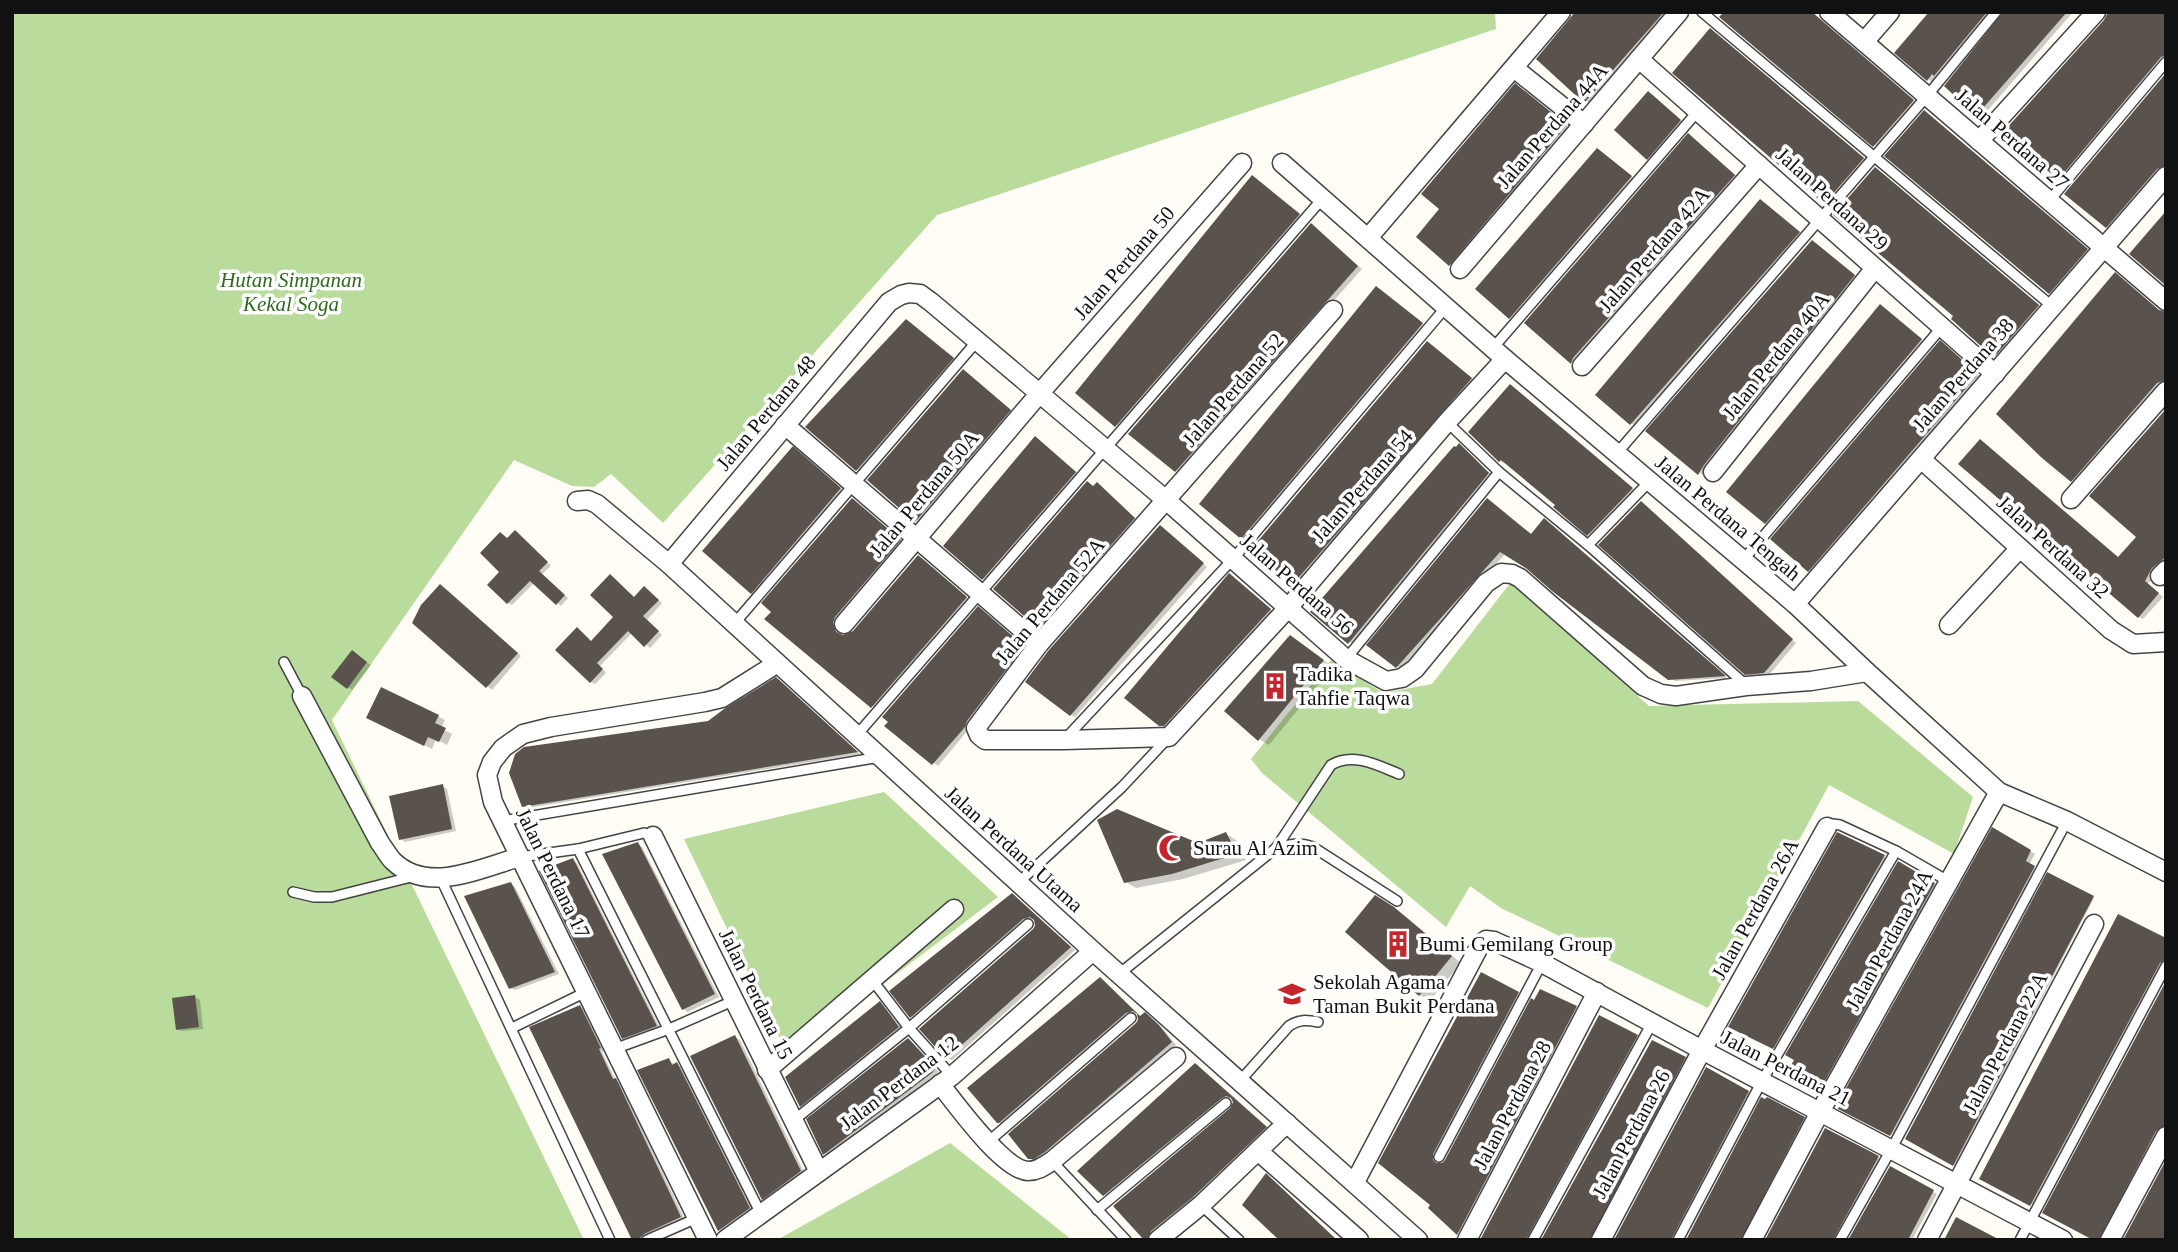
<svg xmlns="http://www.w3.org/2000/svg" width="2178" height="1252" font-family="Georgia,serif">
<rect width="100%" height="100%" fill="#fffdf5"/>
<!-- forest -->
<g fill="#b9dc9c">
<polygon points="12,12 1495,12 1496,29 937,215 663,523 611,474 594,487 572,486 514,460 332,720 584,1240 12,1240"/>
<polygon points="1511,582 1649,706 1858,701 1973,797 1954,854 1829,785 1708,1008 1501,908 1470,886 1446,927 1262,773 1251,759 1331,660 1383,693 1432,684"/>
<polygon points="884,792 998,897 788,1056 684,839"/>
<polygon points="950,1143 1072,1240 777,1240"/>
</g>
<!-- shadow -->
<g fill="#0003">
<polygon points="1577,12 1670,12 1590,104 1538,59"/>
<polygon points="1812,12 1917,104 1879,148 1722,15"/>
<polygon points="1931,12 1993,12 1940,77 1937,76 1932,82 1928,79"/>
<polygon points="2005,12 2073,12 1982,117 1977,114"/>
<polygon points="2166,12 2166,59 2063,181 2059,178 2106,21"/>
<polygon points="1715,33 1868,161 1830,205 1825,202"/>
<polygon points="2166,76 2166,168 2111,230 2107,227"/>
<polygon points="1520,88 1571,129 1455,267 1450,264"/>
<polygon points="1653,95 1684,123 1652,161 1648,158"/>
<polygon points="1929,115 2091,252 2054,295 2050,293"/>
<polygon points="1693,138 1739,178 1576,365 1526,323"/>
<polygon points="1602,153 1635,180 1514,320 1510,317"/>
<polygon points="1880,171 2043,308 1998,358 1953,319 1956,316"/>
<polygon points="1257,180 1303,218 1121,428 1116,425"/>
<polygon points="1765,203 1803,235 1636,426 1632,424 1597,395"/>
<polygon points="1315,228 1362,269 1181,473 1176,471"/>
<polygon points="1817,244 1858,278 1708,467 1704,476 1648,431"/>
<polygon points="1381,290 1426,327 1246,540 1242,537"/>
<polygon points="1885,309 1925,343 1770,525 1766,523"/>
<polygon points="2161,312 2166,314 2166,384 2076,483 2072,480"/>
<polygon points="911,324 957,361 861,472 857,470"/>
<polygon points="1432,345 1475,381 1299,586 1257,552"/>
<polygon points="1945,345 1981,377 1814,573 1809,570"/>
<polygon points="967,373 1014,413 921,523 869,480"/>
<polygon points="1514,388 1636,492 1593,537 1506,462 1504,463 1500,461"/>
<polygon points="2166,411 2166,563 2163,564 2148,584 2163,597 2143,619 2139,617 2119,559 2138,537"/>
<polygon points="1040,441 1080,475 988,581 983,579"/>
<polygon points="1464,448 1493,476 1354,645 1312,611"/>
<polygon points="797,451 845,492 756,595 752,593"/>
<polygon points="1101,487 1138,521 1043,629 1039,627 1094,488"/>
<polygon points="1487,500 1532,535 1549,523 1727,678 1675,681 1528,568 1506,553 1401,669 1397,666"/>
<polygon points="857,502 904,543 837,626 840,636 854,633 923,559 971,601 876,709 767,619"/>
<polygon points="1645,506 1796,643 1769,675 1751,676 1746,673"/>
<polygon points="1165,530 1207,567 1075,717 1071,715"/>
<polygon points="520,535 551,566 542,574 568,598 561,606 534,583 512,605 508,603 502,572"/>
<polygon points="1234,578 1275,613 1169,727 1165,728 1160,724"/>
<polygon points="445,588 521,656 492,690 414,622"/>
<polygon points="645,588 662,603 647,620 662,635 650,648 632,633 600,666 606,673 595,684 591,682 582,632 592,642"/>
<polygon points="983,611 1027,649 969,729 938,766 887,726"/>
<polygon points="1291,637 1333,667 1269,745 1259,739"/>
<polygon points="356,655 371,665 352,690 348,687"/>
<polygon points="781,682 860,754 528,808 523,806 709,723"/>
<polygon points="438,716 445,720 441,728 452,734 447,745 436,739 432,749 376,721"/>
<polygon points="442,786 447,789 456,831 405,842 401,839"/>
<polygon points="1993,830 2035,854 2029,865 2038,870 1895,1137 1840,1108"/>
<polygon points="1226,834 1236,840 1246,860 1183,879 1136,888 1126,882 1198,844"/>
<polygon points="1838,834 1889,859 1778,1050 1731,1026"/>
<polygon points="637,844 642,847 719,997 688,1012 683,1009"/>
<polygon points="573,860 577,863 660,1028 628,1040 623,1037"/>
<polygon points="1899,863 1938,887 1826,1089 1791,1069"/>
<polygon points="2048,875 2094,898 1955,1166 1907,1139"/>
<polygon points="511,884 515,887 559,974 515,990 511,988"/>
<polygon points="1012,895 1075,950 952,1060 947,1058 1037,926 1035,919 1028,920 916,1019 911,1016"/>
<polygon points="1375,897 1404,915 1461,963 1430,1001 1420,995 1348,932"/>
<polygon points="2166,940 2166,961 2162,963 2033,1205 1981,1178"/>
<polygon points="1481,974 1522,996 1437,1157 1437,1165 1443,1165 1576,1007 1580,1010 1461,1235 1432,1204 1380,1162"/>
<polygon points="1104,981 1137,1013 1131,1015 1003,1125 998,1122"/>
<polygon points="2166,985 2166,1126 2158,1132 2101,1240 2097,1240"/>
<polygon points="195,997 200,1000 203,1029 182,1031 178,1029"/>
<polygon points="880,1003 884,1006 903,1030 805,1108 801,1105"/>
<polygon points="580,1007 584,1009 605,1051 602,1052 616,1081 620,1083 685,1220 646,1240 634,1240"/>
<polygon points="1138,1014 1141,1017 1150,1017 1164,1030 1176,1045 1050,1154 1037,1161 1029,1158 1137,1024 1140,1017"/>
<polygon points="1599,1017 1640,1039 1530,1240 1481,1240"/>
<polygon points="735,1037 740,1040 805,1174 767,1201 763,1198"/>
<polygon points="908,1040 939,1072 829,1156 825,1154"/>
<polygon points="1653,1042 1689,1060 1594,1240 1543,1240"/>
<polygon points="669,1060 675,1065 682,1067 754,1211 724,1232 719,1230"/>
<polygon points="1200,1068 1270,1130 1152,1240 1147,1240 1116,1206 1232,1109 1235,1102 1231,1098 1226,1099 1109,1197 1104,1194"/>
<polygon points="1707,1069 1752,1094 1675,1240 1616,1240"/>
<polygon points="1767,1099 1807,1121 1745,1240 1688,1240"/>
<polygon points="1825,1130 1882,1160 1837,1240 1767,1240"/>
<polygon points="1890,1169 1937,1194 1912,1240 1850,1240"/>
</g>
<!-- building -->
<g fill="#5a524d">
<polygon points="1575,12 1664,12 1584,103 1536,59"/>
<polygon points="1724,12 1812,12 1914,100 1873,147 1719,17"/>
<polygon points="1929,12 1987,12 1934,76 1932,74 1927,81 1894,53"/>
<polygon points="2003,12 2067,12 1976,116 1944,86"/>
<polygon points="2108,12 2166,12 2166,55 2161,57 2058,180 2004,131 2104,20"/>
<polygon points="1710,28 1864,158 1824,204 1672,73"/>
<polygon points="2166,73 2166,165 2157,169 2106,228 2064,194"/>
<polygon points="1515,83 1567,125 1449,266 1416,237 1439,209 1421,194"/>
<polygon points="1648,91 1681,120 1647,160 1614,130"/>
<polygon points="1924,110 2088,249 2049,294 1884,156"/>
<polygon points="1688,133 1735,175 1573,358 1571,364 1524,323"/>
<polygon points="1597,148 1632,176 1509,319 1475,289"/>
<polygon points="1875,167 2039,305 1997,354 1996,353 1992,356 1951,319 1953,316 1833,215"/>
<polygon points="1252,175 1300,214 1115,427 1075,393"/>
<polygon points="1760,199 1800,232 1630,425 1595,395"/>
<polygon points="2166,211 2166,281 2164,284 2129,254"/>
<polygon points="1311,223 1358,266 1175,472 1128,434"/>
<polygon points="1812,240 1855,275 1704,465 1698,475 1645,431"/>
<polygon points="2115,272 2159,310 2166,312 2166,380 2157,383 2071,482 2042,458 1996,414"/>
<polygon points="1376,286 1423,323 1241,539 1199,504"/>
<polygon points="1880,304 1922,339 1765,524 1726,492"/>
<polygon points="906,319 954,358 856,471 805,427"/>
<polygon points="1940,340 1978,374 1808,572 1770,539"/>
<polygon points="1427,341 1472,378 1293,584 1254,553 1256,551 1252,548"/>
<polygon points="963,369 1011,410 915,522 867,480"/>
<polygon points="1510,384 1633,488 1587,536 1553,507 1555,505 1501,460 1499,462 1468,432"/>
<polygon points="2166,409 2166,557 2152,568 2145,581 2159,593 2138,618 1958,464 1980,439 2118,557 2136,537 2089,496"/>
<polygon points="1035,436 1076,472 982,580 943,546"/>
<polygon points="1459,443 1489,473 1348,644 1310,612 1454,446 1456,447"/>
<polygon points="793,446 841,488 751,594 702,551"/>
<polygon points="1087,481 1093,486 1097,482 1135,518 1038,628 993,589"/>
<polygon points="852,498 901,540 835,617 833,623 836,632 843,635 853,631 918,555 967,597 871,708 764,619 771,612 761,603"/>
<polygon points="1487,498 1531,534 1544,518 1726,676 1668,680 1552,591 1527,569 1500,552 1396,668 1366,645"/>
<polygon points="1641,501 1793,639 1764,673 1745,675 1598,545"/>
<polygon points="1160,525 1204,563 1070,716 1025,682 1048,651"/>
<polygon points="515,530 548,562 539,571 565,595 556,605 530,581 507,604 487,585 499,572 480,553 500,532 507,538"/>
<polygon points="1229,573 1271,609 1164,726 1159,726 1124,698"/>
<polygon points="610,574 634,597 644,586 659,600 643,616 659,631 644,647 628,631 597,663 603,669 590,683 555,650 577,627 591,641 613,617 590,595"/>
<polygon points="440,584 518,653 486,688 412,623 421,605"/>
<polygon points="978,606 1024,646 967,721 965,727 932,765 884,726 888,722 882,717"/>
<polygon points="1290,635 1324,660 1258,741 1224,711"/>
<polygon points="352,650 367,662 347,689 331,677"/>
<polygon points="776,677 858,752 522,807 509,773 515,754 524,747 708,721 724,709"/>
<polygon points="381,687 439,715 435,723 446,728 439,742 428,737 424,746 366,718"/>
<polygon points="443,784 452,829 399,840 389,796"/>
<polygon points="1117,809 1198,843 1226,832 1237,854 1172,874 1124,883 1097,820"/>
<polygon points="1992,827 2031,850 2026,861 2035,866 1890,1136 1838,1109 1842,1100 1840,1099"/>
<polygon points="1837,832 1885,855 1773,1049 1728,1027"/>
<polygon points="638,842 715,994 682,1010 602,854"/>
<polygon points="573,858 657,1026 622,1039 539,871"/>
<polygon points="1898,861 1935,883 1821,1088 1789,1069 1794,1060 1785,1055"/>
<polygon points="2047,872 2094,896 1953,1166 1905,1139"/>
<polygon points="511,882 555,972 509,989 464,896"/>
<polygon points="1012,893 1071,947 946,1059 919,1029 1033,929 1035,926 1034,920 1030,917 1023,919 910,1018 889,991"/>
<polygon points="1375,895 1394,907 1452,956 1419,996 1345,932"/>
<polygon points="2118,914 2166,938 2166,959 2160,963 2030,1206 1979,1179"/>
<polygon points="1481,972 1519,992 1433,1154 1433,1160 1436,1163 1442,1163 1445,1160 1531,998 1534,1000 1540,989 1577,1006 1457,1235 1428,1208 1430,1205 1378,1163"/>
<polygon points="1100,977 1140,1016 1145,1012 1159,1025 1172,1042 1045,1152 1034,1159 1028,1159 1008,1134 1136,1023 1138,1020 1137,1014 1133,1011 1126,1013 999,1123 997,1123 967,1088"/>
<polygon points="2166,981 2166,1125 2156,1131 2099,1240 2093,1240 2042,1213"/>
<polygon points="195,995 199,1027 176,1030 172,998"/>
<polygon points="880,1001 899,1027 800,1107 785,1077"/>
<polygon points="580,1005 601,1048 599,1049 613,1079 616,1078 681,1217 644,1234 638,1240 632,1240 529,1027"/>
<polygon points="1599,1015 1638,1035 1526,1240 1480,1240"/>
<polygon points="735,1035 801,1171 762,1200 690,1056"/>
<polygon points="908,1038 936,1068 932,1073 823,1155 806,1119"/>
<polygon points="1652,1040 1686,1057 1590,1240 1541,1240"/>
<polygon points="669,1058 672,1065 677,1062 750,1208 718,1231 637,1070"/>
<polygon points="1195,1063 1267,1127 1192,1198 1151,1231 1147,1240 1144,1240 1113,1206 1230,1108 1233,1102 1231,1098 1226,1096 1222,1098 1103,1196 1077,1171"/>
<polygon points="1706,1067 1749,1091 1671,1240 1614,1240"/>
<polygon points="1761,1097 1765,1099 1767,1097 1805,1117 1741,1240 1686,1240"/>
<polygon points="1825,1128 1879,1156 1833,1240 1765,1240"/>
<polygon points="2166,1160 2166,1240 2123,1240"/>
<polygon points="1890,1166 1934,1190 1908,1240 1848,1240"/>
<polygon points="1266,1173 1270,1177 1337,1240 1279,1240 1242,1205"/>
<polygon points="1956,1217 2000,1240 1944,1240"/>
</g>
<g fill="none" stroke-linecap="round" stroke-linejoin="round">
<defs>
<g id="service">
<polyline points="1702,12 2053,307"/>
<polyline points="2049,201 2166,62"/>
<polyline points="1493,348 1698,111"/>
<polyline points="1447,422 1499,472 1588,545 1745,684"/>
<polyline points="1617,453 1927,96 1996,12"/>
<polyline points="1588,545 1650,481"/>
<polyline points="1744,559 1942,327"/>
<polyline points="734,624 978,340"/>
<polyline points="1346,659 1499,472"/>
<polyline points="284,662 302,696"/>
<polyline points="856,736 1323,198"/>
<polyline points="1065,739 1233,559 1446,307"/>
<polyline points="502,821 880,757"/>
<polyline points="1827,827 1833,824 1840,825 1896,851 1948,881"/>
<path d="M1276,848l55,-83c22,-13 46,0 68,9"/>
<polyline points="578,849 761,1214"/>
<polyline points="520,857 578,849 644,833 653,836"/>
<polyline points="441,879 610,1240"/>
<polyline points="1018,883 1122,787 1168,738"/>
<polyline points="293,892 314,897 332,897 415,876"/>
<path d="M1119,974l157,-126c14,-4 23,-6 37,-1l84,54"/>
<polyline points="873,981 909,1028 952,1076"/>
<polyline points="512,1028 586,992"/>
<polyline points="614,1049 669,1029 735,1000"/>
<path d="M1240,1081l49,-55c10,-7 18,-6 29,-4"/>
<polyline points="793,1121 909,1028 1028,924"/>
<polyline points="988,1142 1131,1018"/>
<polyline points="1439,1157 1542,963"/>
<polyline points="1052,1161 1126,1240"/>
<polyline points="1201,1205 1239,1240"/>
<polyline points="1097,1210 1226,1103"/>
<polyline points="647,1240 697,1218"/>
<polyline points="1533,1240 1652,1023"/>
<polyline points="1678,1240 1762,1081 1896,851"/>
<polyline points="1840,1240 1892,1148 2067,821"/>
<polyline points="2020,1240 2166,966"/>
</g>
<g id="minor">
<polyline points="1829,12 2166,301"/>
<polyline points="1864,42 1890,12"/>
<polyline points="1639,59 1995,374"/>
<polyline points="1514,68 1584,124"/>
<polyline points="1979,141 2096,12"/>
<polyline points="1282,163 1505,359 1795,604 1867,672 1999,792 2067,821 2166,872"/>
<polyline points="1368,238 1561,12"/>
<polyline points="1460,269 1679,12"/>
<polyline points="1333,310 1039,644 976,728 979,735 985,740 1064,740 1169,737 1288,608 1447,422 1505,359"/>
<polyline points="1582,366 1759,165"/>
<polyline points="785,425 1039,644"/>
<polyline points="1921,459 2111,630 2133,644 2166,642"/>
<polyline points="1713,472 1875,268"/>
<polyline points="2071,499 2166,391"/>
<polyline points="577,501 588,500 597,504 669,564 1093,951 1418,1240"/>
<polyline points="669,564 889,302 901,295 909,293 920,294 931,302 1166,500 1346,659 1386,681 1402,678 1415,669 1486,583 1501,573 1512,574 1520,578 1643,686 1661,694 1676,696 1746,686 1811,681 1867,672"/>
<polyline points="2160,576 2166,570"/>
<polyline points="1795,604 2166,176"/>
<polyline points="844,624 1039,394 1242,163"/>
<polyline points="1949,625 2020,548"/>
<path d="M302,696l78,147c4,5 8,13 13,18 35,34 87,7 127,-4"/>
<polyline points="653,836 819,1172"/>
<polyline points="767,1070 954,909"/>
<path d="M940,1084c16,20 63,86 88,87 10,0 16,-5 24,-10l124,-104"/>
<polyline points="1258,1151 1359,1240"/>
<polyline points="1355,1182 1480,945 1486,940 1494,941 1542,963 1702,1050 2063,1240"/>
<polyline points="708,1240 493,802 487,775 492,762 503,748 523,734 551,727 705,702 722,698 776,664"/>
<polyline points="725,1240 952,1076 1093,951"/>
<polyline points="1158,1240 1201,1205 1287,1123"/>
<polyline points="1467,1240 1597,992"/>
<polyline points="1601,1240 1702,1050 1827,827"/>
<polyline points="1752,1240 1820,1112 1999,792"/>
<polyline points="1927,1240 2094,924"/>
<polyline points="2110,1240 2166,1136"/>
</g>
</defs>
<!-- service casing -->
<use href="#service" stroke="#444" stroke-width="12"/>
<!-- minor casing -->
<use href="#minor" stroke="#444" stroke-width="21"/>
<!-- service -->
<use href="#service" stroke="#fff" stroke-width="9"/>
<!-- minor -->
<use href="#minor" stroke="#fff" stroke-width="18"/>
</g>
<!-- icons -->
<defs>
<symbol id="building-bare" viewBox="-9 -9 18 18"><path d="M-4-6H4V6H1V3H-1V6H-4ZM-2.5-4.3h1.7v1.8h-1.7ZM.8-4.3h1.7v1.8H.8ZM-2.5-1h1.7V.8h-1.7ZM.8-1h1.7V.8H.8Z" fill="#c4262e" stroke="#fff" stroke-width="2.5" paint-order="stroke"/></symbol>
<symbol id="mosque-bare" viewBox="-9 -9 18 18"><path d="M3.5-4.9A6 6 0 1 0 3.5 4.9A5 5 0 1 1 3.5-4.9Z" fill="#c4262e" stroke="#fff" stroke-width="2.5" paint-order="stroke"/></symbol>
<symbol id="school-bare" viewBox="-9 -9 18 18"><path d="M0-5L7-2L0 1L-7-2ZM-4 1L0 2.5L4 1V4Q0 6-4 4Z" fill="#c4262e" stroke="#fff" stroke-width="2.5" paint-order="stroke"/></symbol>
</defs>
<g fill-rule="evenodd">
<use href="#building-bare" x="1256" y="667" width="38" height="38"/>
<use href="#mosque-bare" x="1153" y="829" width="38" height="38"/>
<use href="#building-bare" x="1379" y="925" width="38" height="38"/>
<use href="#school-bare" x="1273" y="975" width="38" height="38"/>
</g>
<g text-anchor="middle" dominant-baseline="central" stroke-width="7" stroke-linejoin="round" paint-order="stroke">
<!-- street labels -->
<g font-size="21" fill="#111" stroke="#fff">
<text transform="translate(1552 126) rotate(-49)">Jalan Perdana 44A</text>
<text transform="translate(2012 139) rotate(41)">Jalan Perdana 27</text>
<text transform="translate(1832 199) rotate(42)">Jalan Perdana 29</text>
<text transform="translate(1654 250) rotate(-49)">Jalan Perdana 42A</text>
<text transform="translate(1124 263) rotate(-49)">Jalan Perdana 50</text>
<text transform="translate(1776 356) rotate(-51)">Jalan Perdana 40A</text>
<text transform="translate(1963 375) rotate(-49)">Jalan Perdana 38</text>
<text transform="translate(1233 390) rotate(-49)">Jalan Perdana 52</text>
<text transform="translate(766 413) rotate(-50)">Jalan Perdana 48</text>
<text transform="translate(1362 486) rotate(-49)">Jalan Perdana 54</text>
<text transform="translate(924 494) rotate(-50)">Jalan Perdana 50A</text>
<text transform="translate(1728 518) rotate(40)">Jalan Perdana Tengah</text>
<text transform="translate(2053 547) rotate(42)">Jalan Perdana 32</text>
<text transform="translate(1297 584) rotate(41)">Jalan Perdana 56</text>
<text transform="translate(1050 601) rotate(-50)">Jalan Perdana 52A</text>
<text transform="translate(1014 849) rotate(42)">Jalan Perdana Utama</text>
<text transform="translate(553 873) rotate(64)">Jalan Perdana 17</text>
<text transform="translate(1755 909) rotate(-61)">Jalan Perdana 26A</text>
<text transform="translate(1889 940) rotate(-61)">Jalan Perdana 24A</text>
<text transform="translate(756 994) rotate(64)">Jalan Perdana 15</text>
<text transform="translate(2005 1043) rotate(-62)">Jalan Perdana 22A</text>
<text transform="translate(1786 1068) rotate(27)">Jalan Perdana 21</text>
<text transform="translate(899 1083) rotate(-37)">Jalan Perdana 12</text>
<text transform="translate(1512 1105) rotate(-62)">Jalan Perdana 28</text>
<text transform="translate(1631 1134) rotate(-62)">Jalan Perdana 26</text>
</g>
<!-- park labels -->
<g font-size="21" font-style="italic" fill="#2f6b1f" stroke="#fff">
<text x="291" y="280">Hutan Simpanan<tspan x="291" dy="24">Kekal Soga</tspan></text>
</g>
<!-- poi labels -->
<g font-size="21" fill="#111" stroke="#fff" text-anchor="start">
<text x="1296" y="674">Tadika<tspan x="1296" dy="24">Tahfie Taqwa</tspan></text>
<text x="1193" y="848">Surau Al Azim</text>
<text x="1419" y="944">Bumi Gemilang Group</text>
<text x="1313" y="982">Sekolah Agama<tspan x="1313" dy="24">Taman Bukit Perdana</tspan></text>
</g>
</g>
<!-- border -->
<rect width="2178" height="1252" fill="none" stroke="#111111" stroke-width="28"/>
</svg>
